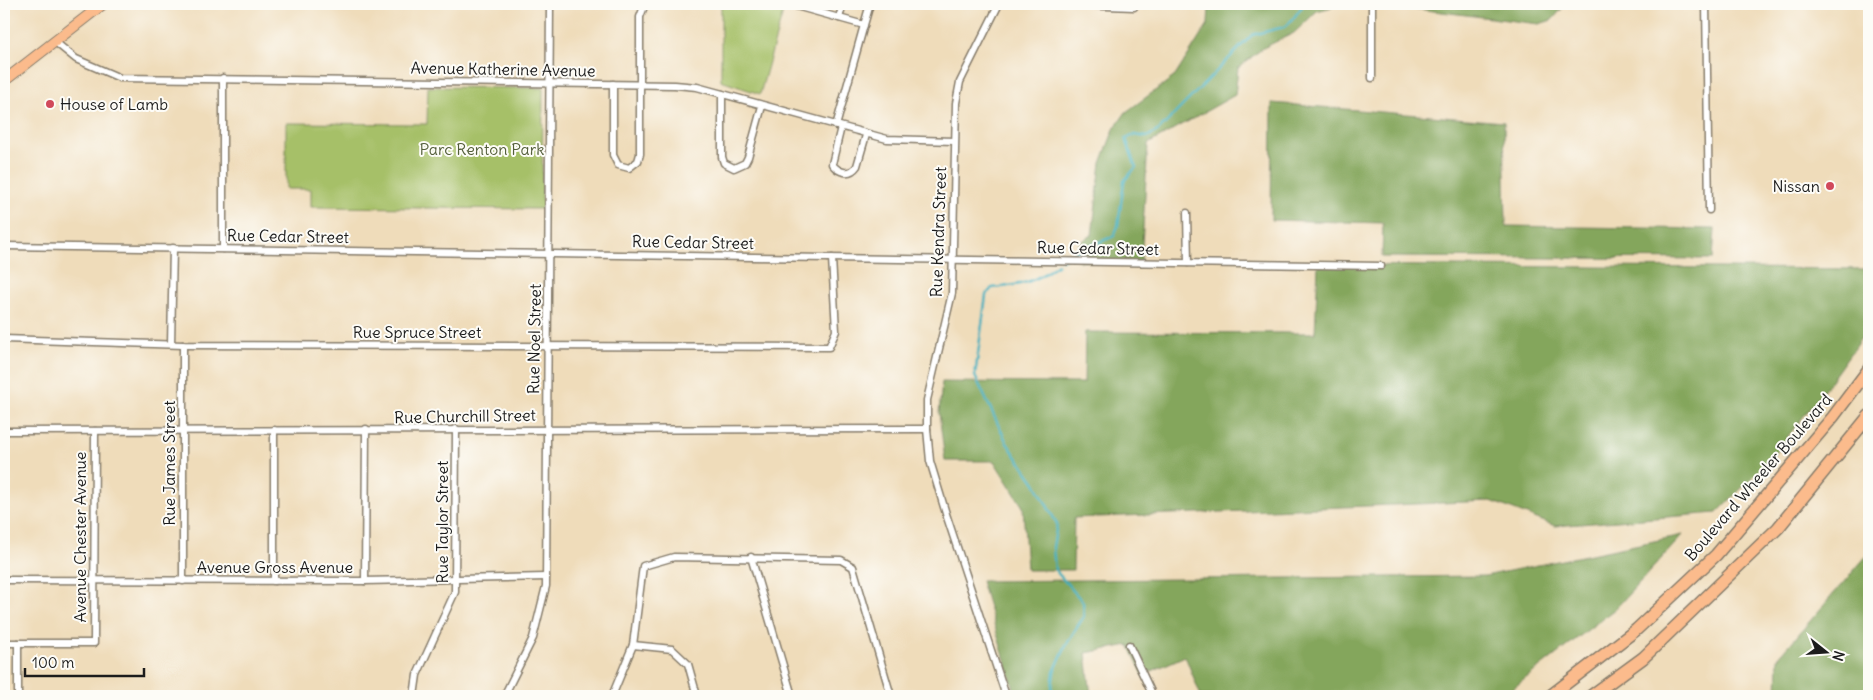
<svg xmlns="http://www.w3.org/2000/svg" width="1873" height="700" font-family="Delius,sans-serif">
<rect width="100%" height="100%" fill="#fdfcf7"/>
<filter id="ink" filterUnits="userSpaceOnUse"><feTurbulence type="fractalNoise" baseFrequency=".02" numOctaves="2"/><feDisplacementMap in="SourceGraphic" scale="10" xChannelSelector="R" yChannelSelector="G"/><feConvolveMatrix kernelMatrix="1 2 1 2 8 2 1 2 1" color-interpolation-filters="sRGB"/></filter>
<filter id="wash" filterUnits="userSpaceOnUse"><feTurbulence type="fractalNoise" baseFrequency=".0096" numOctaves="4" result="noise"/><feDisplacementMap in="SourceGraphic" scale="20" xChannelSelector="R" yChannelSelector="G"/><feGaussianBlur stdDeviation="1.12" result="paint"/><feColorMatrix in="noise" values="0 0 0 0 0 0 0 0 0 0 0 0 0 0 0 0 0 1.4 0 .05"/><feComposite in="paint" operator="in"/></filter>
<g filter="url(#wash)">
<rect width="100%" height="100%" fill="#efdcba"/>
<!-- green -->
<g fill="#a6c067" stroke="#616e42">
<polygon points="721,4 750,4 783,12 760,94 721,81"/>
<polygon points="428,87 543,88 542,209 311,207 311,189 286,189 286,123 427,124"/>
</g>
<!-- forest -->
<g fill="#84a65c" stroke="#50613c">
<polygon points="1209,4 1343,4 1317,11 1294,33 1263,48 1238,68 1235,95 1148,144 1141,262 1079,261 1079,243 1092,235 1101,163 1114,129 1126,112 1175,76 1208,24"/>
<polygon points="1377,4 1566,4 1552,20 1539,24"/>
<polygon points="1272,103 1504,122 1506,226 1715,229 1713,259 1382,257 1383,223 1271,220"/>
<polygon points="1318,265 1869,269 1869,326 1867,330 1821,394 1768,462 1717,513 1555,526 1491,501 1074,518 1073,570 1027,570 1023,507 994,461 945,461 939,413 942,382 1084,383 1085,332 1315,333"/>
<polygon points="1683,535 1616,608 1503,696 1201,696 1185,656 1143,675 1129,645 1086,653 1091,696 1016,696 981,581 1485,576"/>
<polygon points="1869,553 1869,696 1777,696 1778,658"/>
</g>
<g fill="none" stroke-linecap="round" stroke-linejoin="round">
<!-- stream -->
<g stroke="#41afbe" stroke-width="2.5">
<polyline points="1062,260 1071,254 1114,236 1118,226 1124,181 1136,167 1126,139 1134,135 1147,137 1159,130 1252,35 1284,27 1292,20 1304,4"/>
<path d="M1051,696l3,-24 12,-27 18,-29 -1,-14 -28,-32 -2,-23 4,-23 -22,-41 -28,-40 -32,-67 11,-81 6,-7c30,-3 42,-5 66,-24"/>
</g>
</g>
</g>
<g filter="url(#ink)">
<g fill="none" stroke-linecap="round" stroke-linejoin="round">
<defs>
<g id="street">
<polyline points="789,4 864,25 836,126"/>
<polyline points="999,4 960,82 956,103 952,293 927,400 927,429 930,461 947,517 1006,696"/>
<polyline points="1054,4 1134,7"/>
<polyline points="1706,4 1709,210"/>
<polyline points="839,18 843,4"/>
<polyline points="864,25 870,4"/>
<polyline points="54,41 76,59 120,78 675,85 697,87 887,139 954,141"/>
<polyline points="1372,78 1372,4"/>
<polyline points="613,84 613,155 618,165 629,168 638,161 640,154 640,17 645,4"/>
<polyline points="722,94 722,157 724,163 734,168 745,163 748,157 762,106"/>
<path d="M841,127l-9,37c7,9 18,12 25,2l9,-31"/>
<polyline points="1187,213 1188,263"/>
<polyline points="4,246 1381,266"/>
<polyline points="223,249 223,78"/>
<polyline points="4,339 183,345 829,347 836,331 832,258"/>
<polyline points="171,344 173,248"/>
<polyline points="183,345 183,581"/>
<polyline points="4,431 927,429"/>
<polyline points="751,557 792,696"/>
<polyline points="4,580 365,581 546,577"/>
<polyline points="274,581 274,430"/>
<polyline points="365,581 366,429"/>
<polyline points="4,643 94,643 95,431"/>
<polyline points="633,645 672,649 688,664 697,696"/>
<polyline points="1129,645 1153,696"/>
<polyline points="18,696 18,643"/>
<polyline points="414,696 417,675 455,592 456,429"/>
<polyline points="504,696 533,638 546,586 550,4"/>
<polyline points="612,696 633,645 643,566 674,557 841,560 853,567 891,696"/>
</g>
<polyline id="primary" points="4,81 103,4"/>
<g id="highway">
<polyline points="1706,5 1706,4"/>
<polyline points="1550,696 1636,630 1716,555 1833,417 1869,369"/>
<polyline points="1591,696 1643,658 1778,528 1869,416"/>
</g>
</defs>
<!-- street casing -->
<use href="#street" stroke="#867c6b" stroke-width="9"/>
<!-- primary casing -->
<use href="#primary" stroke="#867c6b" stroke-width="12"/>
<!-- highway casing -->
<use href="#highway" stroke="#867c6b" stroke-width="14"/>
<!-- street -->
<use href="#street" stroke="#fff" stroke-width="6"/>
<!-- primary -->
<use href="#primary" stroke="#fbbb8c" stroke-width="10"/>
<!-- highway -->
<use href="#highway" stroke="#fbbb8c" stroke-width="11"/>
</g>
</g>
<!-- markers -->
<g fill="#d1495b" stroke="#fdfcf7" stroke-width="2">
<circle cx="50" cy="104" r="5"/>
<circle cx="1830" cy="186" r="5"/>
</g>
<g text-anchor="middle" dominant-baseline="central" stroke-width="4" stroke-linejoin="round" paint-order="stroke">
<!-- street labels -->
<g font-size="16" fill="#1c1c1c" stroke="#fdfcf7">
<text transform="translate(503 69) rotate(1)">Avenue Katherine Avenue</text>
<text transform="translate(938 232) rotate(-88)">Rue Kendra Street</text>
<text transform="translate(288 236) rotate(1)">Rue Cedar Street</text>
<text transform="translate(693 242) rotate(1)">Rue Cedar Street</text>
<text transform="translate(1098 248) rotate(1)">Rue Cedar Street</text>
<text x="417" y="332">Rue Spruce Street</text>
<text transform="translate(534 339) rotate(-89)">Rue Noel Street</text>
<text transform="translate(465 416) rotate(-1)">Rue Churchill Street</text>
<text transform="translate(169 463) rotate(-90)">Rue James Street</text>
<text transform="translate(1758 477) rotate(-49)">Boulevard Wheeler Boulevard</text>
<text transform="translate(442 522) rotate(-90)">Rue Taylor Street</text>
<text transform="translate(80 537) rotate(-90)">Avenue Chester Avenue</text>
<text x="275" y="567">Avenue Gross Avenue</text>
</g>
<!-- poi labels -->
<g font-size="16" fill="#1c1c1c" stroke="#fdfcf7" text-anchor="start">
<text x="60" y="104">House of Lamb</text>
<text x="1820" y="186" text-anchor="end">Nissan</text>
</g>
<!-- park labels -->
<g font-size="16" fill="#535e3a" stroke="#fdfcf7">
<text x="482" y="149">Parc Renton Park</text>
</g>
</g>
<!-- margin -->
<rect width="1873" height="700" fill="none" stroke="#fdfcf7" stroke-width="20"/>
<!-- north arrow -->
<g transform="translate(1826 652) rotate(107)" stroke="#fdfcf7" stroke-width="4" paint-order="stroke">
<path d="M0-4L9 19L0 12L-9 19Z" fill="#1c1c1c"/>
<text y="-8" font-size="14" font-weight="bold" text-anchor="middle" fill="#1c1c1c">N</text>
</g>
<!-- scale -->
<path d="M25 668v8h119v-8" fill="none" stroke="#1c1c1c" stroke-width="2.5"/>
<text x="32" y="668" font-size="15" fill="#1c1c1c" stroke="#fdfcf7" stroke-width="4" paint-order="stroke">100 m</text>
</svg>
